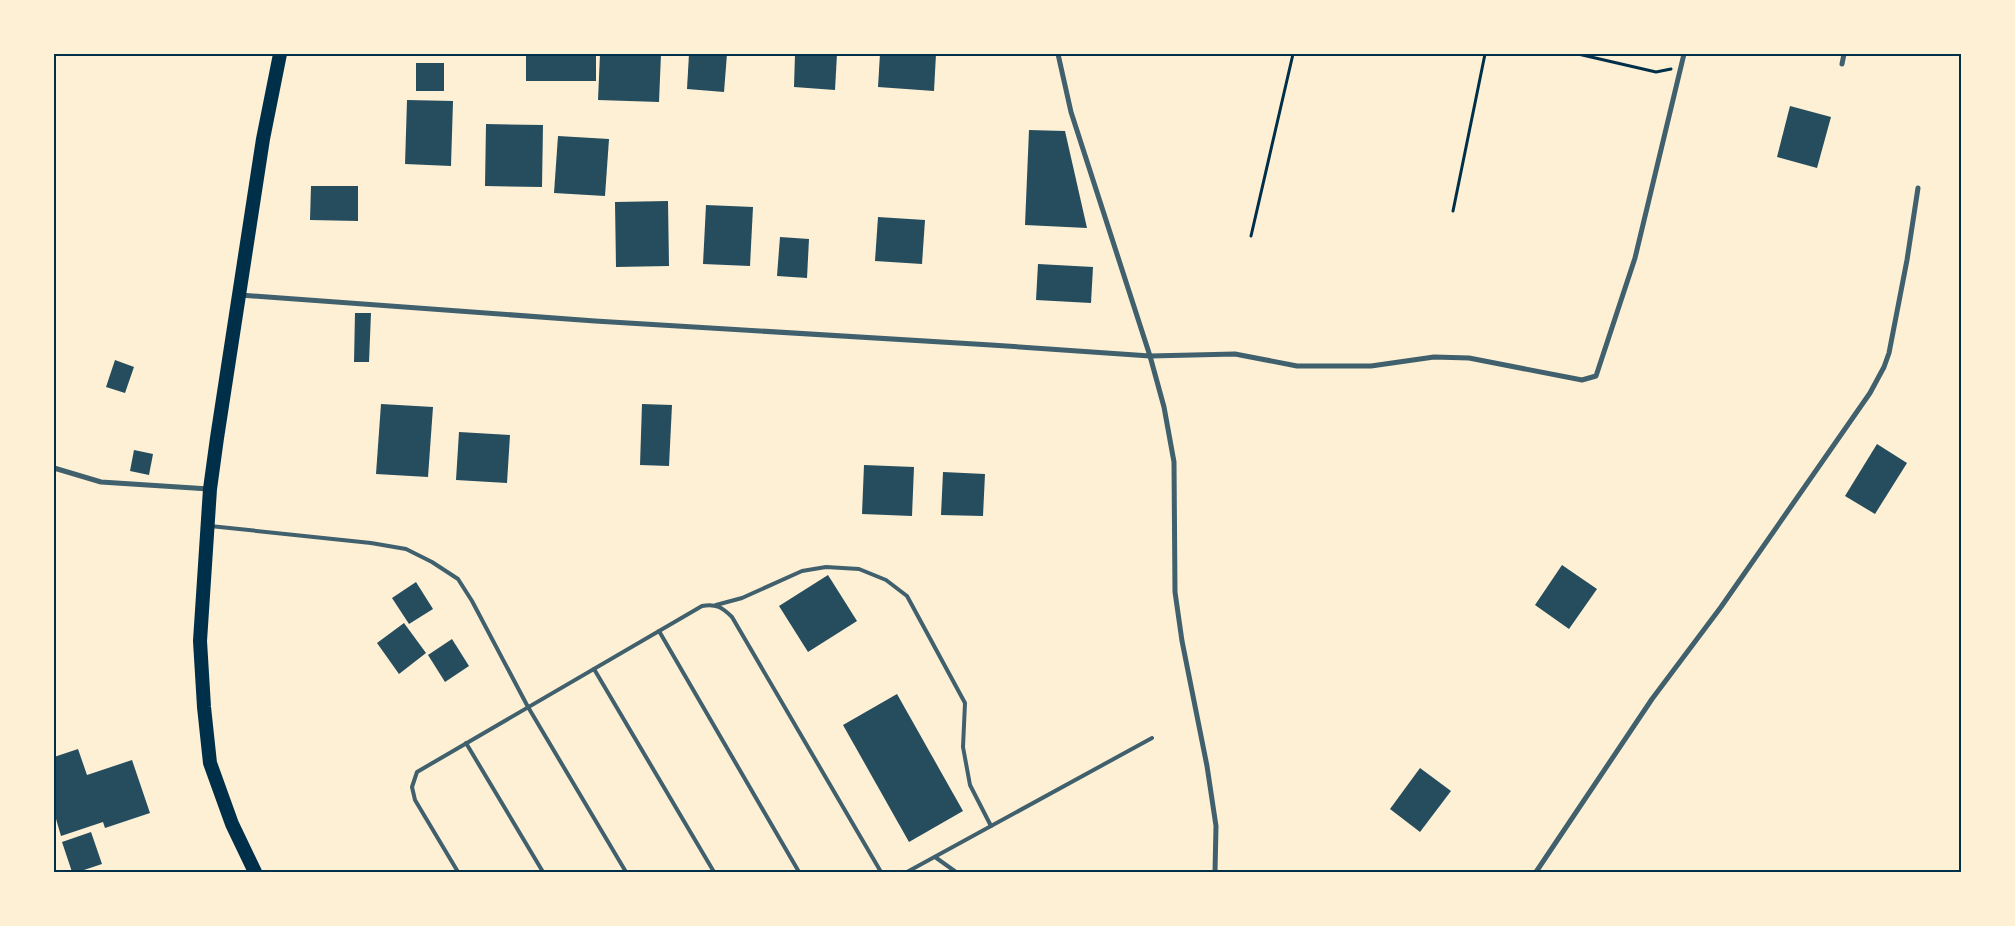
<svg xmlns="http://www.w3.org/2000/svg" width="2015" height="926" font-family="'Public Sans',sans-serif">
<rect width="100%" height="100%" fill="#fdf0d5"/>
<!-- building -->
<g fill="#264d5e">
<rect x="526" y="54" width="70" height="27"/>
<polygon points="600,54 661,54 659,102 598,100"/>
<polygon points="689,54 727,54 724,92 687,89"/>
<polygon points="795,54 837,54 835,90 794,87"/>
<polygon points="880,54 936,54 934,91 878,87"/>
<rect x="416" y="63" width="28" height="28"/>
<polygon points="407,100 453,101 451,166 405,164"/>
<polygon points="1790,106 1831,117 1817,168 1777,157"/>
<polygon points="486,124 543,125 542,187 485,186"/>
<polygon points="1029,130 1065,131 1087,228 1025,225"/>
<polygon points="558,136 609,139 605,196 554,193"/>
<polygon points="311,186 358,186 358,221 310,220"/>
<polygon points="668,201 669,266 616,267 615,202"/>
<polygon points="706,205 753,207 750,266 703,264"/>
<polygon points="878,217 925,220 922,264 875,261"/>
<polygon points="780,237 809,239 807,278 777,276"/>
<polygon points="1038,264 1093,267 1091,303 1036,300"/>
<polygon points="355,313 371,313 369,362 354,362"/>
<polygon points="115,360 134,367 125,393 106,387"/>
<polygon points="381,404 433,407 428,477 376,474"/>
<polygon points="642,404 672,405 669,466 640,465"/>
<polygon points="459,432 510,435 507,483 456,480"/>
<polygon points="1877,444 1907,463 1875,514 1845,496"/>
<polygon points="134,450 153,454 149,475 130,471"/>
<polygon points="864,465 914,467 912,516 862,514"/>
<polygon points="943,472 985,474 983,516 941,515"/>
<polygon points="1562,565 1597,589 1569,629 1535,605"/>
<polygon points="828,575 857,621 808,652 779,606"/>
<polygon points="416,582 433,609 409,624 392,598"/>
<polygon points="404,623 426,653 399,674 377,643"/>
<polygon points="452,639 469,666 445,682 428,655"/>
<polygon points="897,694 963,811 909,842 843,725"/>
<polygon points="78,749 87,775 132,760 150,813 105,828 103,822 61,836 54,812 54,757"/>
<polygon points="1420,768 1451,791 1420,832 1390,809"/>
<polygon points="91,832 102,864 78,872 72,872 62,842"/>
</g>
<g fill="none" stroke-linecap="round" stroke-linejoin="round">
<!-- path -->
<g stroke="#003049" stroke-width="3">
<polyline points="1578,54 1656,72 1671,69"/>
<polyline points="1453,211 1485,54"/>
<polyline points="1251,236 1293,54"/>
</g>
<!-- service -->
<g stroke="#3f606c" stroke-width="4">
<polyline points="210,526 371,543 406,549 432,562 458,579 472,601 528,707 626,872"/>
<polyline points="716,605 742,598 802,571 826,567 859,569 886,580 907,596 965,703 963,747 970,785 991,826"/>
<polyline points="659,631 799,872"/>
<polyline points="594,669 714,872"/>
<polyline points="466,743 543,872"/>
<polyline points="935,857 956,872"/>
<path d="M458,872l-43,-72 -3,-13 5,-15 285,-166c14,-3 21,2 30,11l149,255"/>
<polyline points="907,872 1152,738"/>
</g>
<!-- minor -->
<g stroke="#3f606c" stroke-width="5">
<polyline points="1058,54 1071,112 1150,356 1164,407 1174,462 1175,592 1182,641 1207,766 1216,826 1215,872"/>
<polyline points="1842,64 1844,54"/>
<polyline points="240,295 595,321 991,345 1150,356 1235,354 1297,366 1371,366 1434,357 1469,358 1582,380 1596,376 1635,258 1684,54"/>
<polyline points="54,468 101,482 209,489"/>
<polyline points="1536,872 1652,699 1721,607 1870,393 1884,367 1889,353 1907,260 1918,188"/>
</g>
<!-- trunk -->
<polyline stroke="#003049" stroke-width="14" points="255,872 232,824 210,763 204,707 200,641 210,489 217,438 263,139 280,54"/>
</g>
<!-- border -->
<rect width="2015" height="926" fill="none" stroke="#fdf0d5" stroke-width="110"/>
<rect x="55" y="55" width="1905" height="816" fill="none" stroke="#003049" stroke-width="2"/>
</svg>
